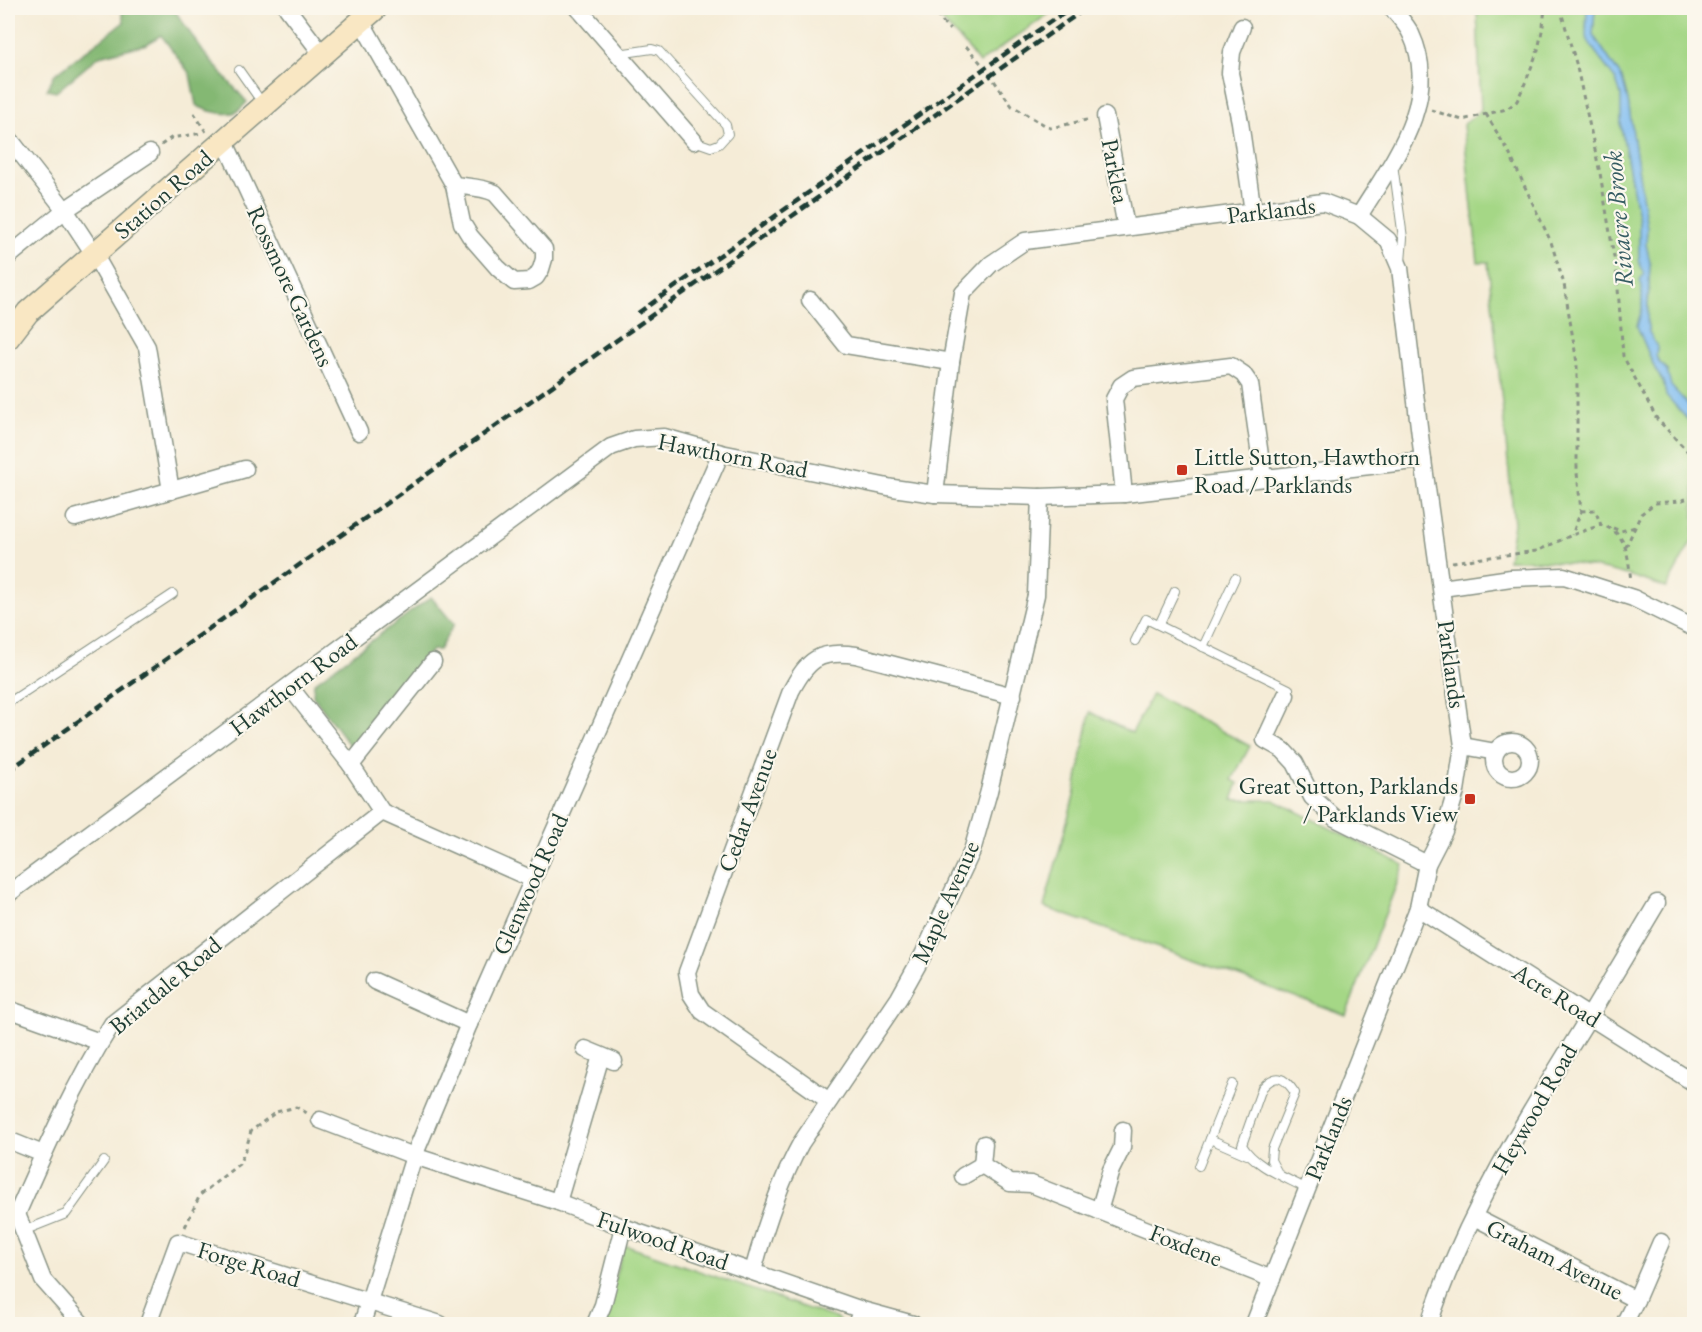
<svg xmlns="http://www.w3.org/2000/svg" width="1702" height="1332" font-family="'EB Garamond',serif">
<rect width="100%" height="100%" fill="#fbf7ec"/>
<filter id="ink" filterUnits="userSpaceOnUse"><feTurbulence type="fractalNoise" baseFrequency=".0167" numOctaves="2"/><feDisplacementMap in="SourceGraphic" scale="12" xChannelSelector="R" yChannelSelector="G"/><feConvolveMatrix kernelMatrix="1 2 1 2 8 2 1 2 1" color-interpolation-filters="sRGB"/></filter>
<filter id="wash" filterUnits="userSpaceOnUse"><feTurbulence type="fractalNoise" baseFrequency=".008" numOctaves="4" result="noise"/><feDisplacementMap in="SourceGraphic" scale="24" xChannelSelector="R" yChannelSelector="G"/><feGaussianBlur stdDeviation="1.35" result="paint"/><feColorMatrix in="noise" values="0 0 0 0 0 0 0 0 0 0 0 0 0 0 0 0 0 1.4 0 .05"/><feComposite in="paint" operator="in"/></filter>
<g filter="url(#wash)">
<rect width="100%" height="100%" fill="#f5ecd7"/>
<!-- green -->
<g fill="#a5d786" stroke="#628a5d" stroke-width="1.5">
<polygon points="930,8 1057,8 979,63 966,46"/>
<path d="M1475,8h112l-1,20 12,28 18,24 5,15v32l18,94v40l5,13 -2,35 -5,17 19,45 7,10 3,14 28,32v110l-28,51c-51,-20 -102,-29 -158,-28l6,-37 -26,-261h-10l-15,-137 18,-15 -4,-100z"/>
<polygon points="1595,8 1694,8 1694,411 1670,386 1667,370 1659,362 1656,356 1657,347 1649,332 1647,322 1650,263 1646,244 1647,228 1628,101 1622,78 1593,35"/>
<polygon points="1152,694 1250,746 1232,780 1238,783 1232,800 1274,800 1404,865 1346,1015 1044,907 1074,796 1090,712 1132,733"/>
<polygon points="624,1245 838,1319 840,1324 602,1324"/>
</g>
<!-- forest -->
<g fill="#84b873" stroke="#527a54" stroke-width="1.5">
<path d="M121,8h52l31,45 43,49c-3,3 -7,8 -11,10 -12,4 -30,-1 -40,-7l-6,-31 -29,-39 -14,9 -48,12 -43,36 -9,-2 7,-15 70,-53z"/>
<polygon points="431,597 454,624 439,650 432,650 355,753 313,696 314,683"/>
</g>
<!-- water -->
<polygon fill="#7dbcf1" stroke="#4e7c92" stroke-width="1.5" points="1587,8 1595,8 1593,35 1622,78 1628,101 1647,228 1646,244 1650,263 1647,322 1649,332 1657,347 1656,356 1659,362 1667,370 1671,386 1694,411 1694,427 1666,395 1663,381 1656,371 1637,326 1642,309 1642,286 1640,280 1644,274 1639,261 1639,221 1621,127 1621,95 1616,80 1598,56 1586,37"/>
</g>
<g filter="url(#ink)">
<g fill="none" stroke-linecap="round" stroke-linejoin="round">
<defs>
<g id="lane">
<polyline points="618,54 652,49 659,51 726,125 728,134 719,144 711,147 694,141"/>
<polyline points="239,70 263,104"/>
<polyline points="1393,164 1403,238 1401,262"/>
<polyline points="1159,625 1175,591"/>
<polyline points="1135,641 1146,619 1289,689 1287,694"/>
<polyline points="1203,647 1235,578"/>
<polyline points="8,703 173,594"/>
<polyline points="1210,1139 1247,1155"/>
<polyline points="1199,1166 1232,1084"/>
<path d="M1278,1173l-7,-13 1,-11 23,-56c-11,-17 -19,-20 -33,-5l-20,57c13,22 43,32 65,44"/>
<polyline points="23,1231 66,1214 104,1161"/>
</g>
<g id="street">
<polyline points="287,8 322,54"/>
<polyline points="578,8 694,141"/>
<path d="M361,21l93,164 8,38 8,13 28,32 16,14 15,-1 7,-4 5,-8 3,-10v-10l-49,-56c-12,-6 -27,-6 -41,-8"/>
<polyline points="1242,27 1232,52 1230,73 1240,122 1253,212"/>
<polyline points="1105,116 1126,227"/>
<polyline points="8,137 65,210 8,257"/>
<polyline points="224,140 359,432"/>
<polyline points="150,153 65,210 94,254 147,347 171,491"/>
<path d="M1359,216c33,-54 83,-116 52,-182 -4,-9 -13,-18 -19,-26"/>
<polyline points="810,300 846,345 951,362"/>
<polyline points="935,494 951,362 963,293 991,264 1025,241 1323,202 1359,216 1388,240 1400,268 1423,460 1463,746 1456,791 1444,831 1427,864 1418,908 1254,1324"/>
<polyline points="1124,494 1114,399 1121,386 1133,378 1231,366 1243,374 1250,384 1263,477"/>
<polyline points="75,518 245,469"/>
<polyline points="1442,588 1511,578 1564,576 1633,598 1694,628"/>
<polyline points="290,687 351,765 382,812 532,879"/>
<polyline points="1286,695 1265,740 1283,750 1295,763 1312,797 1335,818 1427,864"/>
<circle cx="1512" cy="760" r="18"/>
<polyline points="1463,746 1496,752"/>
<polyline points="351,765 433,662"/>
<polyline points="8,894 611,447 634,439 664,437 721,453 893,488 935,494 1040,497 1124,494 1423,460"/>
<polyline points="1418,908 1694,1083"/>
<polyline points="374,981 469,1024"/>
<polyline points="8,1009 100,1042"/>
<polyline points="585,1049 614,1061"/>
<path d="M829,1101l-127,-90 -11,-17 -4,-22 104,-281c17,-32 28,-41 65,-36l157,41"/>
<polyline points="320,1120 414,1156 558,1202 623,1227 862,1310 913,1324"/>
<polyline points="8,1140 43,1154"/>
<polyline points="982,1165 984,1144"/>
<polyline points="963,1176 982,1165 1010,1183 1031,1184 1272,1279"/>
<polyline points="558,1202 601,1056"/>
<polyline points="1099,1211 1111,1170 1122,1148 1123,1130"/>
<path d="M17,1214c28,-64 57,-130 95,-190l270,-212"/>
<polyline points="17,1214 43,1280 82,1324"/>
<polyline points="1474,1217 1636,1300 1661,1242"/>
<path d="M753,1271c12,-44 26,-88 48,-128l98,-145 24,-43 49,-104 17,-60 47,-196 4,-98"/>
<polyline points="148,1324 178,1242 440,1324"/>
<polyline points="362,1324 414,1156 469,1024 721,453"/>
<polyline points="595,1324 603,1305 623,1227"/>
<polyline points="856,1324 862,1310"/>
<path d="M1429,1324c36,-110 99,-209 160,-307 23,-38 45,-76 68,-114"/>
<polyline points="1624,1324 1636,1300"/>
</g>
<polyline id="secondary" points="8,338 28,312 376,8"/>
</defs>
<!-- lane casing -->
<use href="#lane" stroke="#8a9486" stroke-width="10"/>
<!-- street casing -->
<use href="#street" stroke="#8a9486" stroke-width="19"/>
<!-- secondary casing -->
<use href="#secondary" stroke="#8a9486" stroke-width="25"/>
<!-- path -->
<g stroke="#8a9486" stroke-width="3" stroke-dasharray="4.5 4.5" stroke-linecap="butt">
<polyline points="930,8 950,30"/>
<polyline points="1560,8 1576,63 1600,173 1617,275 1623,356 1657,419 1694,458"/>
<polyline points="966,46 985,68 1012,106 1050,128 1091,119"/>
<polyline points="1431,110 1462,120 1507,109 1517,101 1526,81 1538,50 1543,26 1545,8"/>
<polyline points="194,113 206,132"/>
<polyline points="1486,114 1509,153 1551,242 1564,284 1577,363 1577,473 1581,511 1572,535"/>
<polyline points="161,145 171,138 203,133"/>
<path d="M1581,511l14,-1 6,15c27,7 27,33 30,56"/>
<polyline points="1613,528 1621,531 1635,527"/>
<polyline points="1626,547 1641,514 1655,503 1680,501 1694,496"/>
<polyline points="1452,562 1537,551 1572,535 1601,525"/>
<polyline points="185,1227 200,1195 239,1164 246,1149 251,1131 276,1112 296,1107 307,1113"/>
</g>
<!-- lane -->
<use href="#lane" stroke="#fff" stroke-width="8"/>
<!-- street -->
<use href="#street" stroke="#fff" stroke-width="16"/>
<!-- secondary -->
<use href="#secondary" stroke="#f9e7c3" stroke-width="22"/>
<!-- rail -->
<g stroke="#1f3d34" stroke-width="4.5" stroke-dasharray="9 4.5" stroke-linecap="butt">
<polyline points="638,313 1070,8"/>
<polyline points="8,771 1086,8"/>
</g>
</g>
</g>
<!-- markers -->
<g fill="#c8321e" stroke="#fbf7ec" stroke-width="2">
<rect x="1176" y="464" width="12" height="12" rx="3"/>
<rect x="1464" y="793" width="12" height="12" rx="3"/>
</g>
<g text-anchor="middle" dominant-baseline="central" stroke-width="4.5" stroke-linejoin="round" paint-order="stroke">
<!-- street labels -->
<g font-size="24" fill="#1f3d34" stroke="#fbf7ec">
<text transform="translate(1116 171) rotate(79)">Parklea</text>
<text transform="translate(163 194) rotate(-41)">Station Road</text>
<text transform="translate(1271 210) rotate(-7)">Parklands</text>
<text transform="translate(291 286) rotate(65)">Rossmore Gardens</text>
<text transform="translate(733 455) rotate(11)">Hawthorn Road</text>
<text transform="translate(1452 664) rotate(82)">Parklands</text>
<text transform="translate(293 684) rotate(-37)">Hawthorn Road</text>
<text transform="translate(747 810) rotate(-70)">Cedar Avenue</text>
<text transform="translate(530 884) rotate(-66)">Glenwood Road</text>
<text transform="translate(945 902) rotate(-66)">Maple Avenue</text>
<text transform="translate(165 985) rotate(-40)">Briardale Road</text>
<text transform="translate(1557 995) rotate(32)">Acre Road</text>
<text transform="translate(1534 1109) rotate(-60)">Heywood Road</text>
<text transform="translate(1328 1138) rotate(-68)">Parklands</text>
<text transform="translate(663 1240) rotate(19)">Fulwood Road</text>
<text transform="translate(1186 1245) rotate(22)">Foxdene</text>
<text transform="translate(1555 1259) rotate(27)">Graham Avenue</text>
<text transform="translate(249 1264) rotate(17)">Forge Road</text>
</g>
<!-- poi labels -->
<g font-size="24" fill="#1f3d34" stroke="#fbf7ec" text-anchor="start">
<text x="1194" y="456">Little Sutton, Hawthorn<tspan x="1194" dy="28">Road / Parklands</tspan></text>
<text x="1458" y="785" text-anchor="end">Great Sutton, Parklands<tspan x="1458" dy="28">/ Parklands View</tspan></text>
</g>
<!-- water labels -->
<g font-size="26" font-style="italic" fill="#365d63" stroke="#fbf7ec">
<text transform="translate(1618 219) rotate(-95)">Rivacre Brook</text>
</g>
</g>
<!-- margin -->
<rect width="1702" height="1332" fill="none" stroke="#fbf7ec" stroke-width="30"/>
</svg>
